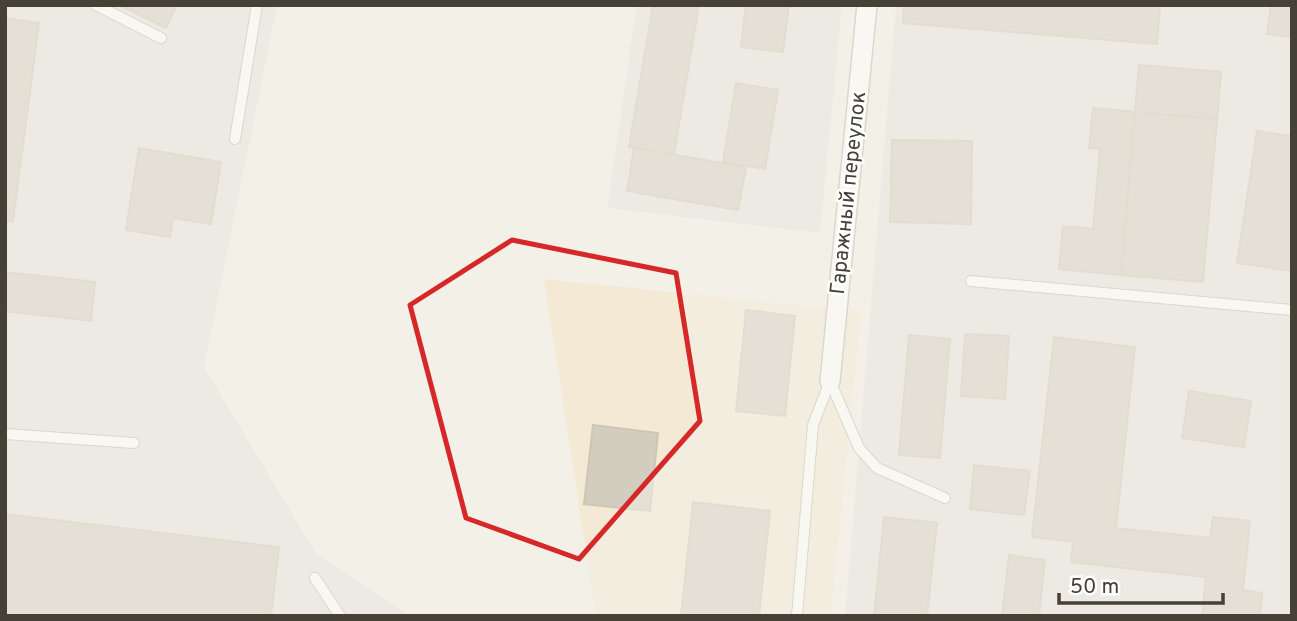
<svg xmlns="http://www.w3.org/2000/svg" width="1297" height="621" font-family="Overpass,sans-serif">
<rect width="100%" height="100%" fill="#f3f0e8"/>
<!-- commercial -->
<polygon fill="#f3e9d5" points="544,279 861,312 831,616 596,616"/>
<!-- industrial -->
<g fill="#e5e2dd">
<polygon points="5,5 277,5 204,367 315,552 411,616 5,616"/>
<polygon points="637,5 842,5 820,233 607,208"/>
<polygon points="896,5 1292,5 1292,616 845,616"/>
</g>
<!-- building -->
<g fill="#d3cdbf" stroke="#cec5b2" stroke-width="2">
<polygon points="120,5 177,5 166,28"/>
<polygon points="653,5 699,5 674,154 629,147"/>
<polygon points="746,5 789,5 783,52 741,47"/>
<polygon points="904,5 1160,5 1157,44 903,23"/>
<polygon points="1271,5 1292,5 1292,37 1267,34"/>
<polygon points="5,18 39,23 13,221 5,220"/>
<polygon points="1139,65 1221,72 1217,119 1135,112"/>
<polygon points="736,83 778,90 765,169 723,162"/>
<polygon points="1093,108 1135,112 1121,275 1059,269 1063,226 1093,229 1100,149 1089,148"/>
<polygon points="1135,112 1217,119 1203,282 1121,275"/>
<polygon points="1257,131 1292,136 1292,271 1237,263"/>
<polygon points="892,140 972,141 971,224 890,222"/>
<polygon points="139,148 221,162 211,224 173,218 170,237 126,230"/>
<polygon points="634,148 746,167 738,210 627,191"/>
<polygon points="5,272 95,282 91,321 5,311"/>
<polygon points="746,310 795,316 785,416 736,411"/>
<polygon points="965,334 1009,336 1005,399 961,396"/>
<polygon points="909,335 950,339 940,458 899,455"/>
<polygon points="1054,337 1135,347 1116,528 1210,538 1213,517 1250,521 1243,590 1262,593 1260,616 1202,616 1206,577 1071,562 1073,542 1032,537"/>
<polygon points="1189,391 1251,401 1244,447 1182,438"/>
<polygon points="593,425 658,433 650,511 584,504"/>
<polygon points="974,465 1030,471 1024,515 970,509"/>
<polygon points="693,502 770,511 759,616 681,616"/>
<polygon points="5,514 279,547 271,616 5,616"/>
<polygon points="884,517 937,523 927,616 874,616"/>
<polygon points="1009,555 1045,560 1039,616 1002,616"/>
</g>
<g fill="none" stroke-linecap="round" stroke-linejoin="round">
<defs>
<g id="lane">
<polyline points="96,5 161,38"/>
<polyline points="235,139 257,5"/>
<polyline points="971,281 1292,310"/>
<polyline points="830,381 859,448 877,468 945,498"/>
<polyline points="5,434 134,443"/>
<polyline points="315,578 340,616"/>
<polyline points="797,616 813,425 830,381"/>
</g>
<polyline id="street" points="830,381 867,5"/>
</defs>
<!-- lane casing -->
<use href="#lane" stroke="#bdb9ac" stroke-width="12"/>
<!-- street casing -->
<use href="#street" stroke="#bdb9ac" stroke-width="22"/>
<!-- lane -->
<use href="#lane" stroke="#fff" stroke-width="10"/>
<!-- street -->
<use href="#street" stroke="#fff" stroke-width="19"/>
</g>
<!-- marked area -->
<path d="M0 0H1297V621H0ZM512,240l164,33 24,148 -121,138 -113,-41 -56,-213z" fill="#f3f0e8" fill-opacity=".55" fill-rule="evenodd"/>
<path fill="none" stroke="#d62828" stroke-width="5" stroke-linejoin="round" d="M512,240l164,33 24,148 -121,138 -113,-41 -56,-213z"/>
<g text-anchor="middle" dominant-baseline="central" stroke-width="5" stroke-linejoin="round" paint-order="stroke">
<!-- street labels -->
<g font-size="21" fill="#464137" stroke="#fff">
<text transform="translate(849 193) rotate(-84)">Гаражный переулок</text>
</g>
</g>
<!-- border -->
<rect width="1297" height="621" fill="none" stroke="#464137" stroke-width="14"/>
<!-- scale -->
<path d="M1059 593v10h164v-10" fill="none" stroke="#464137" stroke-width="3.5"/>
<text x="1070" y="593" font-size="21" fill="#464137" stroke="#ffffff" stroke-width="5" paint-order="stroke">50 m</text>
</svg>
